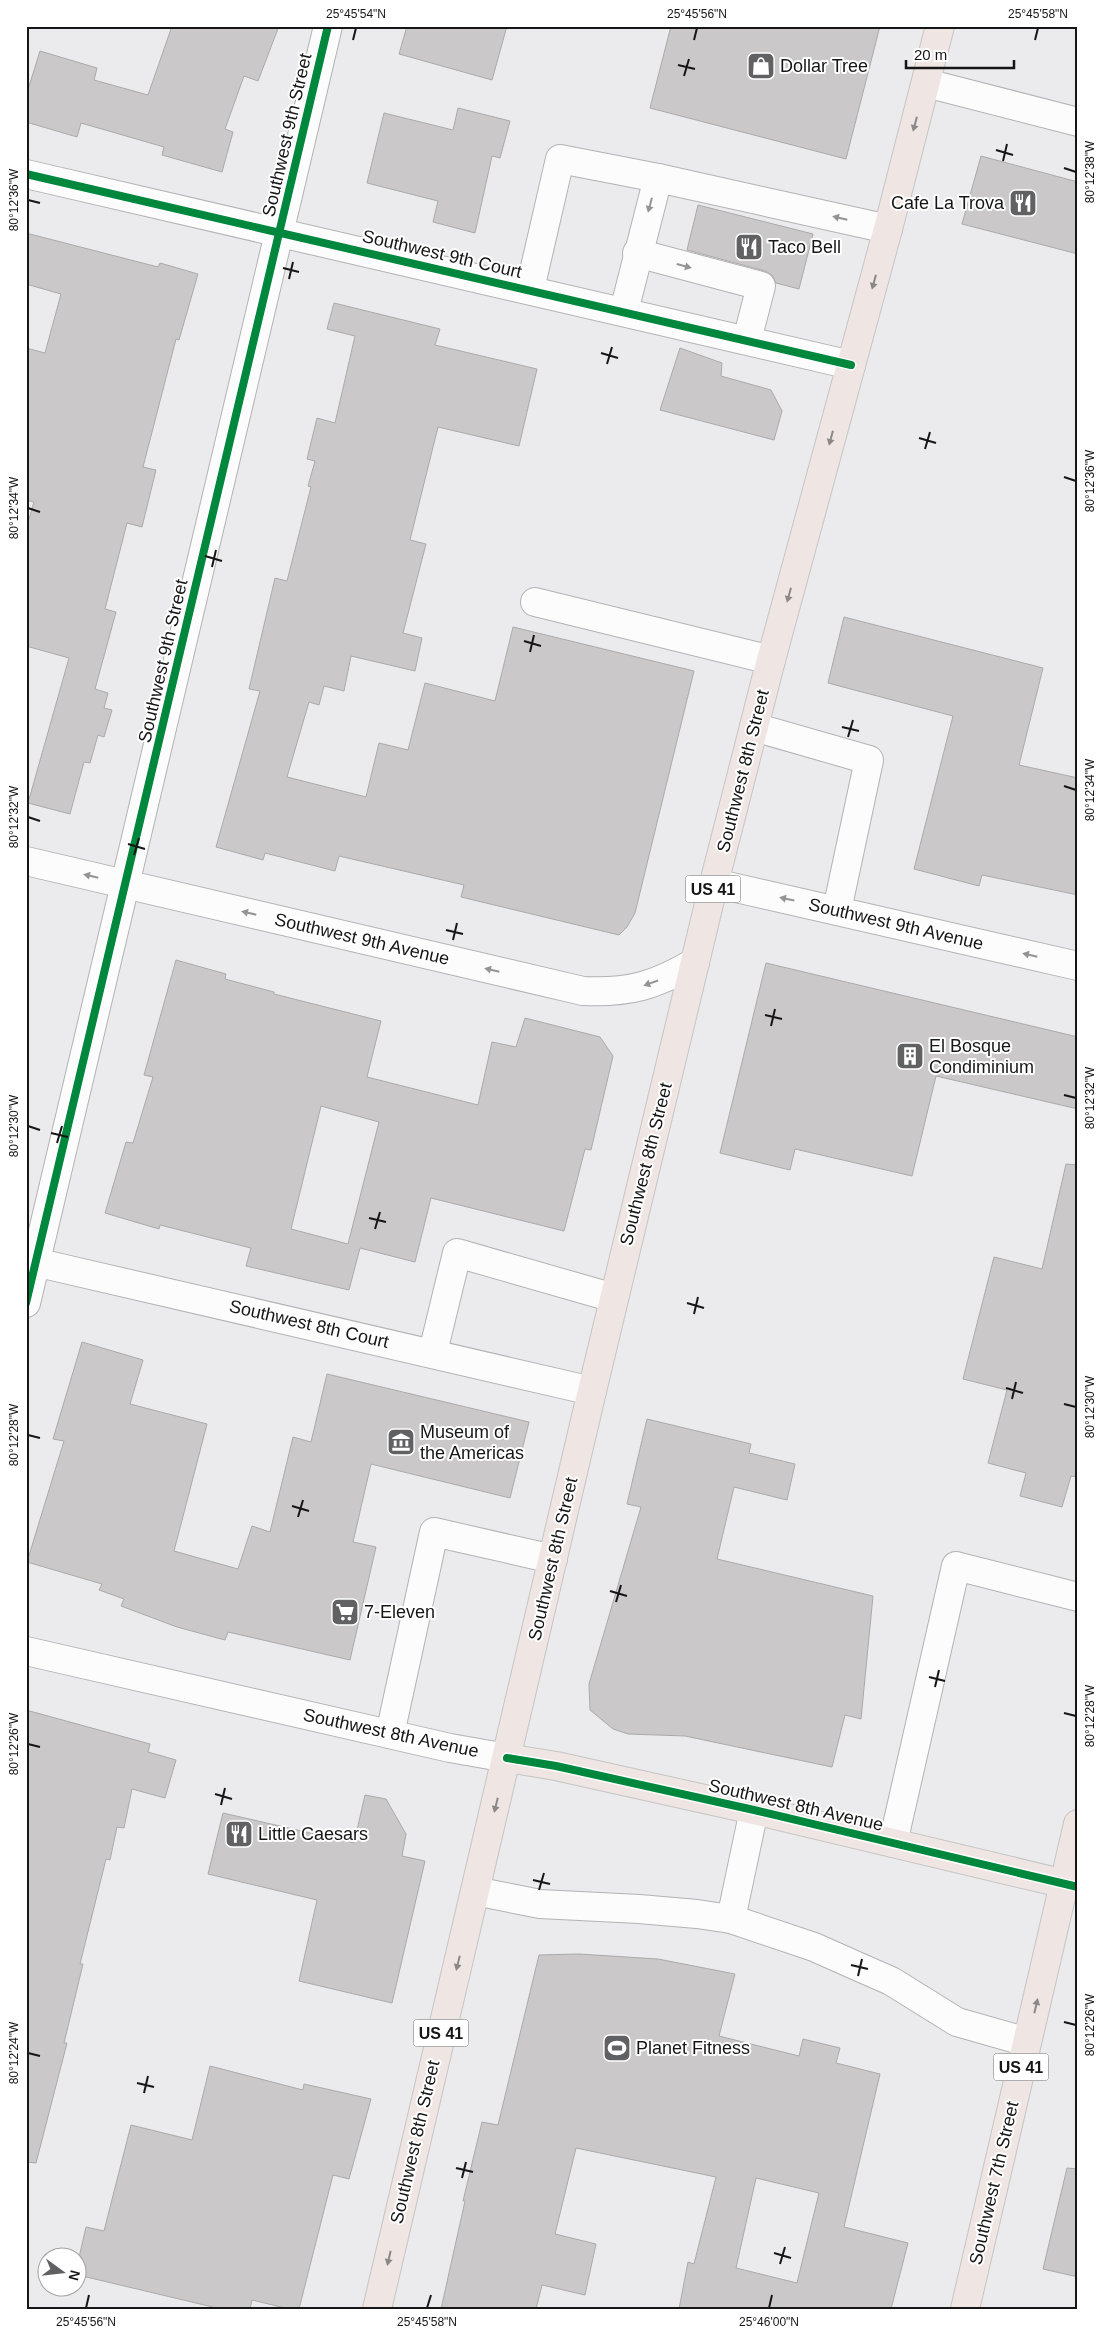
<svg xmlns="http://www.w3.org/2000/svg" width="1104" height="2335" font-family="Arial,sans-serif">
<rect width="100%" height="100%" fill="#ebeaec"/>
<!-- building -->
<g fill="#cac8c9" stroke="#abaaab" fill-rule="evenodd">
<polygon points="172,26 279,26 258,81 244,76 225,129 233,132 222,172 162,155 164,147 81,123 77,137 26,122 26,96 40,51 97,68 94,80 148,95"/>
<polygon points="407,26 507,26 492,80 399,54"/>
<polygon points="671,26 880,26 846,159 650,108"/>
<polygon points="458,108 510,121 500,158 492,156 475,233 433,222 438,201 367,183 384,113 453,130"/>
<polygon points="981,156 1078,182 1078,254 962,224"/>
<polygon points="698,205 813,234 799,289 776,283 772,275 765,271 687,250"/>
<polygon points="26,233 158,267 160,263 198,274 179,340 176,339 143,467 156,470 142,527 127,523 105,609 116,612 95,689 108,693 104,708 112,710 104,737 98,735 90,763 84,762 70,814 28,803 69,658 26,646 26,529 34,502 26,500 26,348 45,353 61,294 26,284"/>
<polygon points="334,303 440,329 435,345 537,369 519,446 438,427 410,540 426,544 403,633 422,638 415,671 351,656 344,691 324,686 319,705 309,702 287,777 366,797 379,743 408,750 425,683 495,701 513,627 694,671 635,913 627,927 619,935 461,897 464,885 339,856 335,871 265,853 263,860 216,847 260,691 249,689 275,578 287,581 311,487 308,486 315,461 307,459 317,418 335,423 355,336 327,329"/>
<polygon points="680,348 722,363 721,376 771,390 782,411 774,440 660,410"/>
<polygon points="844,617 1043,668 1019,765 1078,778 1078,895 982,875 979,886 914,869 953,716 828,683"/>
<path d="M176,960l50,14 -1,5 49,13v2l107,27 -14,56 111,28 14,-63 24,5 9,-29 75,19 13,19 -22,94 -6,-1 -21,82 -133,-33 -16,64 -55,-14 -11,42 -103,-24 5,-18 -91,-23 -1,4 -54,-16 21,-71 7,1 20,-66 -9,-2zM321,1106l58,16 -31,122 -57,-15z"/>
<polygon points="766,963 1078,1037 1078,1109 936,1076 912,1176 795,1149 790,1170 720,1153"/>
<polygon points="1066,1164 1078,1165 1078,1477 1071,1476 1062,1507 1020,1496 1026,1473 988,1463 1007,1390 963,1379 994,1257 1042,1269"/>
<polygon points="82,1342 143,1360 130,1404 207,1424 174,1551 238,1569 252,1526 270,1532 293,1437 311,1442 327,1374 529,1422 510,1498 371,1464 353,1542 376,1547 350,1660 228,1632 225,1640 177,1627 121,1606 124,1599 99,1590 102,1584 27,1562 64,1441 53,1439"/>
<polygon points="647,1419 751,1444 749,1453 795,1464 787,1500 734,1487 717,1559 873,1596 861,1719 845,1715 832,1767 685,1736 628,1734 613,1729 590,1710 589,1684 641,1507 627,1504"/>
<polygon points="26,1710 150,1744 148,1752 176,1760 165,1798 132,1789 124,1828 117,1827 110,1860 106,1859 80,1964 83,1964 64,2043 67,2043 36,2163 26,2162"/>
<polygon points="365,1795 386,1799 406,1834 402,1856 425,1861 392,2003 299,1981 317,1900 208,1874 223,1813 354,1843"/>
<path d="M579,1954l79,5 77,15 -16,62 80,20 4,-17 37,9 -4,15 44,11 -36,153 64,16 -17,66h-212l9,-47 6,2 22,-87 -140,-29 -21,86 41,10 -11,51 -43,-10 -6,24h-95l24,-108h-2l19,-79 16,3 41,-170zM756,2178l63,15 -22,90 -61,-15z"/>
<polygon points="210,2066 303,2090 304,2084 371,2099 349,2179 333,2175 299,2309 289,2309 252,2300 250,2309 221,2309 78,2275 78,2262 86,2227 104,2231 131,2125 192,2140"/>
<polygon points="1067,2168 1078,2169 1078,2277 1043,2269"/>
</g>
<g fill="none" stroke-linecap="round" stroke-linejoin="round">
<defs>
<g id="minor">
<polyline points="926,83 1078,122"/>
<polyline points="26,174 851,365"/>
<polyline points="637,253 761,286 747,340"/>
<polyline points="530,289 560,159 658,178"/>
<polyline points="624,311 658,178 888,229"/>
<polyline points="535,602 771,660"/>
<polyline points="754,727 869,760 837,910"/>
<path d="M26,861l557,130c46,2 72,-5 112,-29"/>
<polyline points="714,883 1078,966"/>
<polyline points="26,1260 592,1391"/>
<polyline points="26,1303 328,26"/>
<polyline points="433,1352 457,1253 614,1298"/>
<polyline points="26,1651 450,1748 507,1758"/>
<polyline points="390,1734 434,1532 553,1559"/>
<polyline points="893,1843 956,1566 1078,1597"/>
<polyline points="475,1891 540,1904 639,1909 697,1914 731,1919 814,1947 859,1967 891,1981 957,2022 1027,2042"/>
<polyline points="731,1919 754,1810"/>
</g>
<g id="major">
<polyline points="507,1758 556,1766 754,1810 1078,1887"/>
<polyline points="377,2309 592,1391 714,883 771,660 888,229 940,26"/>
<polyline points="965,2309 1078,1824"/>
</g>
</defs>
<!-- minor casing -->
<use href="#minor" stroke="#b3b2b4" stroke-width="30"/>
<!-- major casing -->
<use href="#major" stroke="#c5c5c5" stroke-width="30"/>
<!-- minor -->
<use href="#minor" stroke="#fcfcfc" stroke-width="28"/>
<!-- major -->
<use href="#major" stroke="#efe6e4" stroke-width="28"/>
<defs>
<g id="cycleway">
<polyline points="26,174 851,365"/>
<polyline points="26,1303 328,26"/>
<polyline points="507,1758 556,1766 754,1810 1078,1887"/>
</g>
</defs>
<!-- cycleway casing -->
<use href="#cycleway" stroke="#fff" stroke-width="11"/>
<!-- cycleway -->
<use href="#cycleway" stroke="#00873e" stroke-width="8"/>
</g>
<!-- one-way arrows -->
<defs><path id="oneway-solid" d="M-6-.8H1V-3.2L6.5 0L1 3.2V.8H-6Z" transform="scale(1.25)"/></defs>
<g fill="#8d8888">
<use href="#oneway-solid" transform="translate(915 124) rotate(105)"/>
<use href="#oneway-solid" transform="translate(874 282) rotate(105)"/>
<use href="#oneway-solid" transform="translate(831 438) rotate(105)"/>
<use href="#oneway-solid" transform="translate(789 595) rotate(105)"/>
<use href="#oneway-solid" transform="translate(496 1805) rotate(104)"/>
<use href="#oneway-solid" transform="translate(458 1963) rotate(104)"/>
<use href="#oneway-solid" transform="translate(1036 2006) rotate(-77)"/>
<use href="#oneway-solid" transform="translate(389 2258) rotate(103)"/>
</g>
<g fill="#949495">
<use href="#oneway-solid" transform="translate(650 205) rotate(105)"/>
<use href="#oneway-solid" transform="translate(840 218) rotate(-167)"/>
<use href="#oneway-solid" transform="translate(684 266) rotate(15)"/>
<use href="#oneway-solid" transform="translate(91 876) rotate(-167)"/>
<use href="#oneway-solid" transform="translate(787 899) rotate(-168)"/>
<use href="#oneway-solid" transform="translate(249 913) rotate(-167)"/>
<use href="#oneway-solid" transform="translate(1030 955) rotate(-167)"/>
<use href="#oneway-solid" transform="translate(492 970) rotate(-167)"/>
<use href="#oneway-solid" transform="translate(651 983) rotate(161)"/>
</g>
<!-- ticks -->
<path fill="none" stroke="#161617" stroke-width="2" d="M353,40l3,-12M694,40l3,-12M1035,40l3,-12M678,65l17,4M684,76l5,-17M996,150l17,5M1003,161l4,-17M1064,168l12,4M28,200l12,3M283,268l16,4M289,279l4,-17M601,353l17,5M607,364l5,-17M919,438l17,5M925,449l5,-17M1064,477l12,4M28,508l12,4M205,556l17,5M212,567l4,-17M524,641l17,5M530,652l4,-17M842,727l17,4M848,737l5,-17M1064,786l12,4M28,817l12,4M128,844l17,5M134,855l5,-17M446,930l17,4M453,940l4,-17M765,1015l17,4M771,1026l4,-17M1064,1095l12,3M28,1126l12,4M51,1133l17,4M57,1143l5,-17M369,1218l17,4M375,1229l5,-17M687,1303l17,5M694,1314l4,-17M1006,1388l17,5M1012,1399l4,-17M1064,1404l12,3M28,1435l12,3M292,1506l17,5M298,1517l5,-17M610,1591l17,5M616,1602l5,-17M929,1677l16,4M935,1687l4,-17M1064,1713l12,3M28,1744l12,3M215,1794l17,5M221,1805l4,-17M533,1880l17,4M539,1890l5,-17M851,1965l17,4M858,1976l4,-17M1064,2022l12,3M28,2053l12,3M137,2083l17,4M144,2093l4,-17M456,2168l17,4M462,2178l4,-16M774,2253l17,5M780,2264l5,-17M86,2308l3,-13M427,2308l4,-13M769,2308l3,-13"/>
<!-- icons -->
<defs>
<symbol id="shop-square" viewBox="-11 -11 22 22"><rect x="-9" y="-9" width="18" height="18" rx="4" fill="#616062" stroke="#fff"/><path d="M-5-2.5h2.3a2.7 3.5 0 0 1 5.4 0H5L5.5 6h-11ZM-1.5-2.5h3a1.5 2.3 0 0 0-3 0Z" fill="#fff"/></symbol>
<symbol id="restaurant-square" viewBox="-11 -11 22 22"><rect x="-9" y="-9" width="18" height="18" rx="4" fill="#616062" stroke="#fff"/><path d="M-5-6h1v4h1v-4h1v4h1v-4h1v5L-1.5 .5V6h-2V.5L-5-1ZM5-6V6H3V1.5H1.5Q1.5-4 5-6Z" fill="#fff"/></symbol>
<symbol id="building-square" viewBox="-11 -11 22 22"><rect x="-9" y="-9" width="18" height="18" rx="4" fill="#616062" stroke="#fff"/><path d="M-4-6H4V6H1V3H-1V6H-4ZM-2.5-4.3h1.7v1.8h-1.7ZM.8-4.3h1.7v1.8H.8ZM-2.5-1h1.7V.8h-1.7ZM.8-1h1.7V.8H.8Z" fill="#fff"/></symbol>
<symbol id="museum-square" viewBox="-11 -11 22 22"><rect x="-9" y="-9" width="18" height="18" rx="4" fill="#616062" stroke="#fff"/><path d="M0-6L6-3V-2H-6V-3ZM-5-1h2V3h-2ZM-1-1h2V3h-2ZM3-1h2V3H3ZM-6 4H6V6H-6Z" fill="#fff"/></symbol>
<symbol id="supermarket-square" viewBox="-11 -11 22 22"><rect x="-9" y="-9" width="18" height="18" rx="4" fill="#616062" stroke="#fff"/><path d="M-6-5.5h2.5l.6 2H6L4.5 2H-2.5L-4.4-4H-6ZM-1.5 3.2a1.3 1.3 0 1 0 .1 0ZM3 3.2a1.3 1.3 0 1 0 .1 0Z" fill="#fff"/></symbol>
<symbol id="stadium-square" viewBox="-11 -11 22 22"><rect x="-9" y="-9" width="18" height="18" rx="4" fill="#616062" stroke="#fff"/><path d="M0-5a6.5 5 0 1 0 0 10a6.5 5 0 1 0 0-10ZM-3.5-1.8h7v3.6h-7Z" fill="#fff"/></symbol>
</defs>
<g fill-rule="evenodd">
<use href="#shop-square" x="745" y="50" width="32" height="32"/>
<use href="#restaurant-square" x="1007" y="187" width="32" height="32"/>
<use href="#restaurant-square" x="733" y="231" width="32" height="32"/>
<use href="#building-square" x="894" y="1040" width="32" height="32"/>
<use href="#museum-square" x="385" y="1426" width="32" height="32"/>
<use href="#supermarket-square" x="329" y="1596" width="32" height="32"/>
<use href="#restaurant-square" x="223" y="1818" width="32" height="32"/>
<use href="#stadium-square" x="601" y="2032" width="32" height="32"/>
</g>
<g text-anchor="middle" dominant-baseline="central" stroke-width="4" stroke-linejoin="round" paint-order="stroke">
<!-- shield labels -->
<g fill="#fff" stroke="#5c5c5d" stroke-width="1">
<rect x="685.5" y="875.5" width="55" height="27" rx="4"/>
<rect x="413.5" y="2019.5" width="55" height="27" rx="4"/>
<rect x="993.5" y="2053.5" width="55" height="27" rx="4"/>
</g>
<g font-size="16" font-weight="bold" fill="#161617">
<text x="713" y="889">US 41</text>
<text x="441" y="2033">US 41</text>
<text x="1021" y="2067">US 41</text>
</g>
<!-- poi labels -->
<g font-size="18" fill="#161617" stroke="#fff" text-anchor="start">
<text x="780" y="66">Dollar Tree</text>
<text x="1004" y="203" text-anchor="end">Cafe La Trova</text>
<text x="768" y="247">Taco Bell</text>
<text x="929" y="1046">El Bosque<tspan x="929" dy="21">Condiminium</tspan></text>
<text x="420" y="1432">Museum of<tspan x="420" dy="21">the Americas</tspan></text>
<text x="364" y="1612">7-Eleven</text>
<text x="258" y="1834">Little Caesars</text>
<text x="636" y="2048">Planet Fitness</text>
</g>
<!-- street labels -->
<g font-size="18" fill="#161617" stroke="#fff">
<text transform="translate(287 135) rotate(-77)">Southwest 9th Street</text>
<text transform="translate(442 254) rotate(13)">Southwest 9th Court</text>
<text transform="translate(163 661) rotate(-77)">Southwest 9th Street</text>
<text transform="translate(743 771) rotate(-76)">Southwest 8th Street</text>
<text transform="translate(896 924) rotate(13)">Southwest 9th Avenue</text>
<text transform="translate(362 939) rotate(13)">Southwest 9th Avenue</text>
<text transform="translate(646 1164) rotate(-76)">Southwest 8th Street</text>
<text transform="translate(309 1324) rotate(13)">Southwest 8th Court</text>
<text transform="translate(553 1559) rotate(-77)">Southwest 8th Street</text>
<text transform="translate(391 1733) rotate(12)">Southwest 8th Avenue</text>
<text transform="translate(796 1805) rotate(13)">Southwest 8th Avenue</text>
<text transform="translate(415 2142) rotate(-77)">Southwest 8th Street</text>
<text transform="translate(994 2183) rotate(-77)">Southwest 7th Street</text>
</g>
</g>
<!-- border -->
<rect width="1104" height="2335" fill="none" stroke="#ffffff" stroke-width="55"/>
<!-- north arrow -->
<g transform="translate(62 2272) rotate(105)"><circle r="24" fill="#ffffff" stroke="#a2a2a2"/>
<path d="M0-4L9 19L0 12L-9 19Z" fill="#616062"/>
<text y="-8" font-size="14" font-weight="bold" text-anchor="middle" fill="#161617">N</text>
</g>
<!-- scale -->
<path d="M906 60v8h108v-8" fill="none" stroke="#161617" stroke-width="2.5"/>
<text x="914" y="60" font-size="15" fill="#161617" stroke="#ffffff" stroke-width="4" paint-order="stroke">20 m</text>
<rect x="28" y="28" width="1048" height="2280" fill="none" stroke="#161617" stroke-width="2"/>
<g font-size="12" text-anchor="middle" fill="#161617">
<text x="356" y="18">25°45'54"N</text>
<text x="697" y="18">25°45'56"N</text>
<text x="1038" y="18">25°45'58"N</text>
<text transform="translate(1090 172) rotate(-90)" y="4">80°12'38"W</text>
<text transform="translate(14 200) rotate(-90)" y="4">80°12'36"W</text>
<text transform="translate(1090 481) rotate(-90)" y="4">80°12'36"W</text>
<text transform="translate(14 508) rotate(-90)" y="4">80°12'34"W</text>
<text transform="translate(1090 790) rotate(-90)" y="4">80°12'34"W</text>
<text transform="translate(14 817) rotate(-90)" y="4">80°12'32"W</text>
<text transform="translate(1090 1098) rotate(-90)" y="4">80°12'32"W</text>
<text transform="translate(14 1126) rotate(-90)" y="4">80°12'30"W</text>
<text transform="translate(1090 1407) rotate(-90)" y="4">80°12'30"W</text>
<text transform="translate(14 1435) rotate(-90)" y="4">80°12'28"W</text>
<text transform="translate(1090 1716) rotate(-90)" y="4">80°12'28"W</text>
<text transform="translate(14 1744) rotate(-90)" y="4">80°12'26"W</text>
<text transform="translate(1090 2025) rotate(-90)" y="4">80°12'26"W</text>
<text transform="translate(14 2053) rotate(-90)" y="4">80°12'24"W</text>
<text x="86" y="2326">25°45'56"N</text>
<text x="427" y="2326">25°45'58"N</text>
<text x="769" y="2326">25°46'00"N</text>
</g>
</svg>
